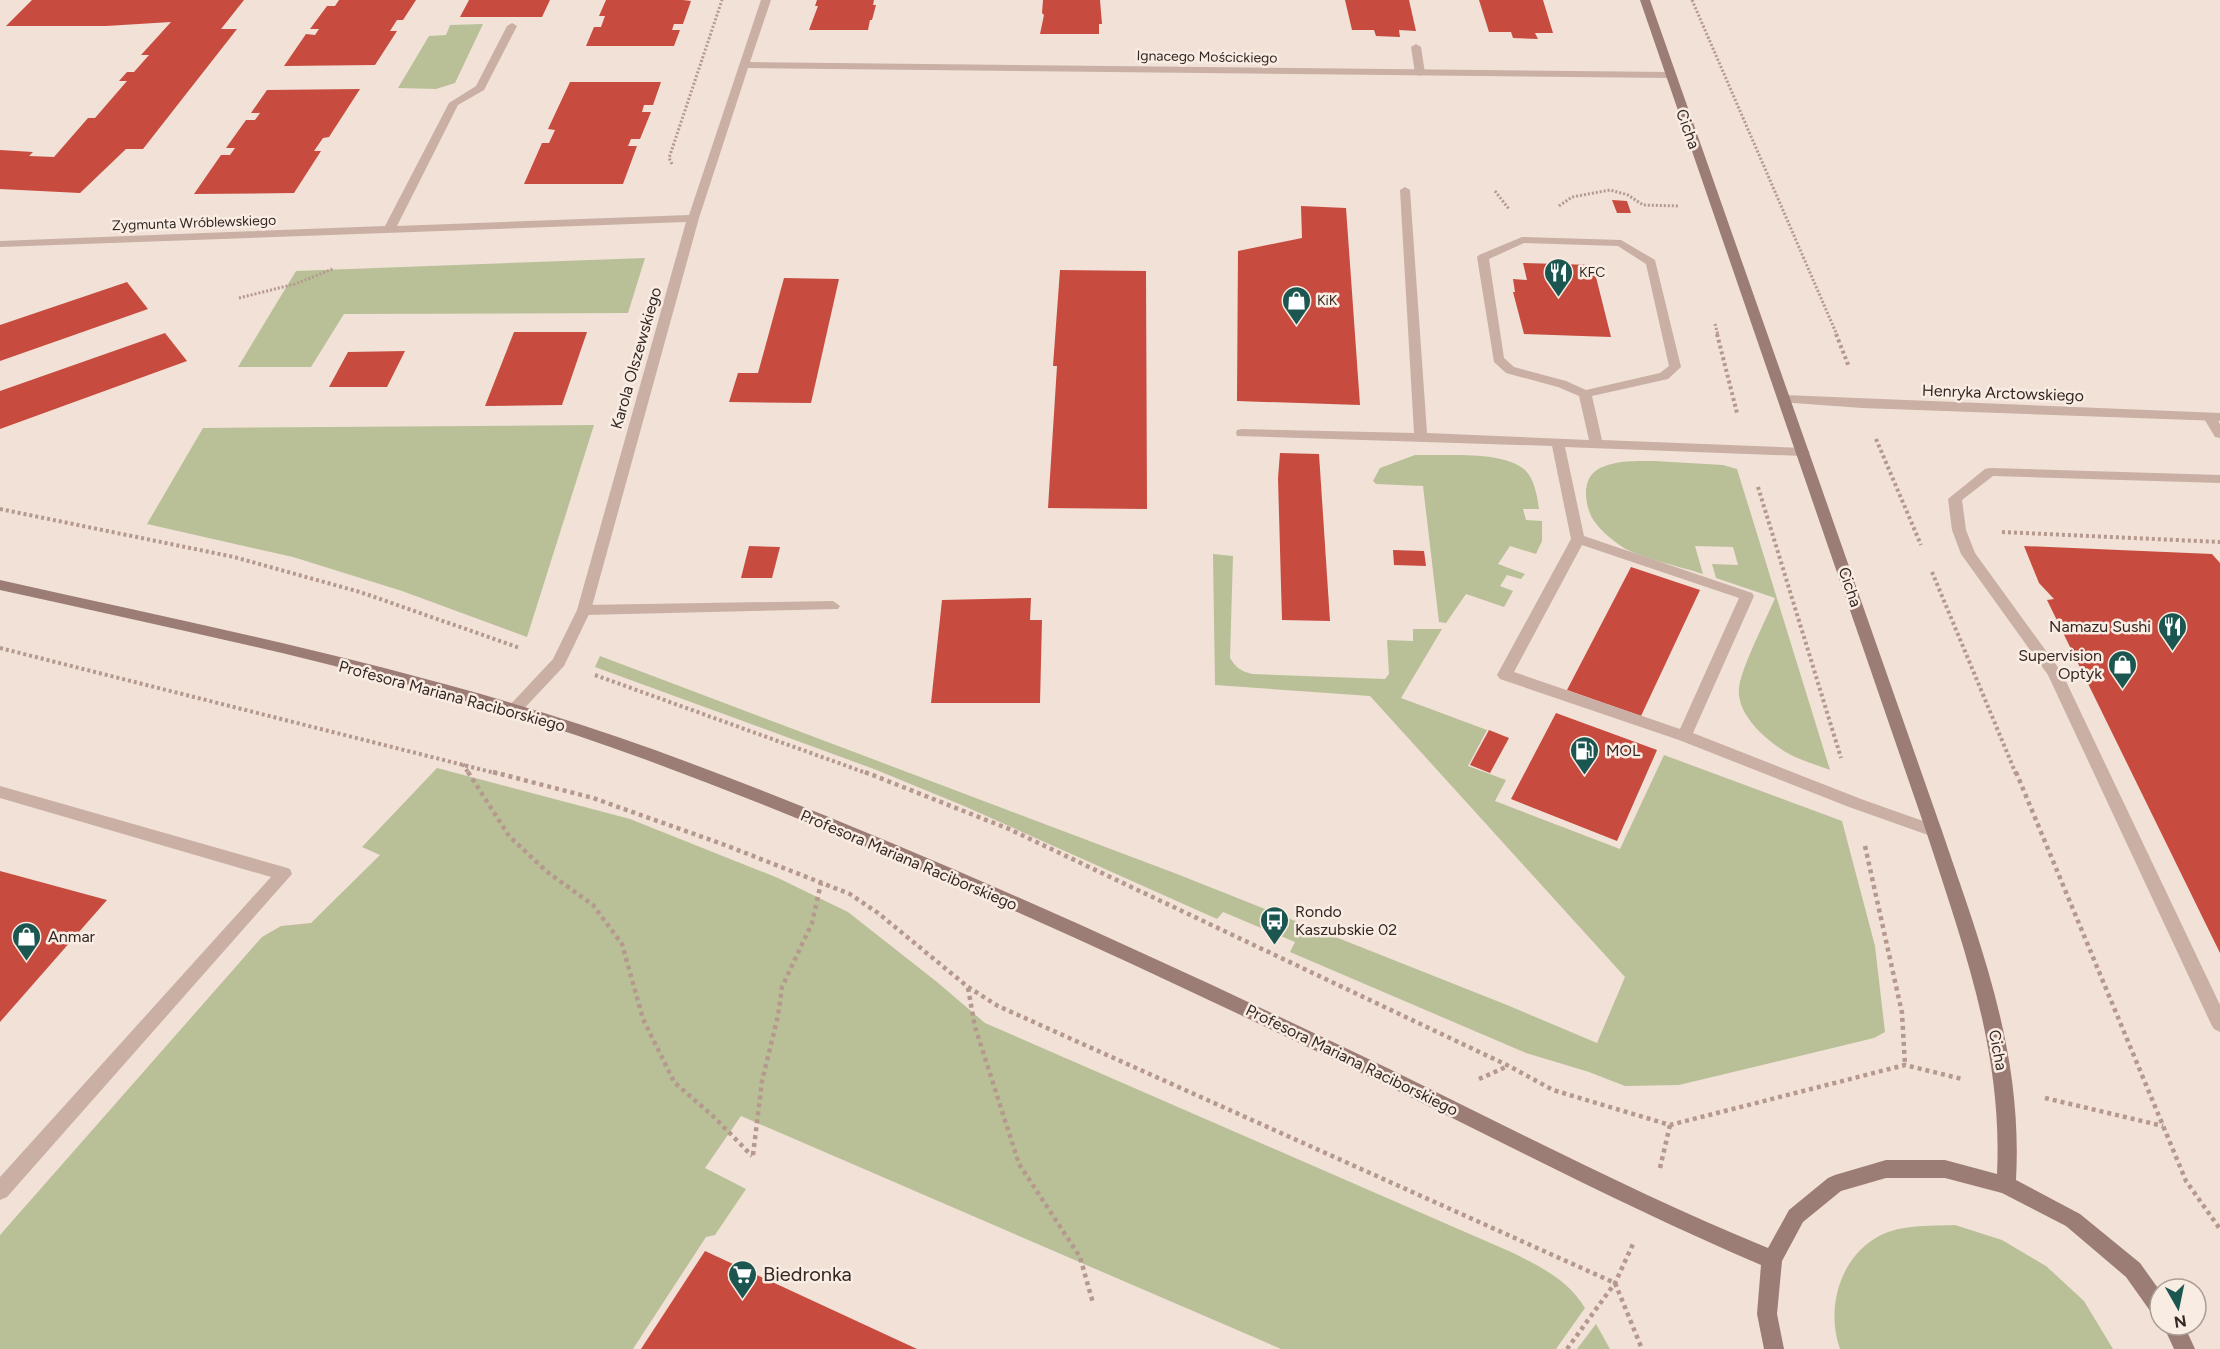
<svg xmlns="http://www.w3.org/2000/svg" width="2220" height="1349" font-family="Figtree,sans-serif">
<rect width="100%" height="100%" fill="#f1e1d7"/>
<!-- green -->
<g fill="#b9c098">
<polygon points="483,24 455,83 436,89 398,88 429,36 446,35 450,25"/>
<polygon points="645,258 628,313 344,314 311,367 238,367 296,271"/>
<polygon points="594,425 527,637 402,591 293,557 147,524 203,428"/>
<path d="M1415,455c28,1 89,-5 110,15 10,10 12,26 14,39h-16l3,11 16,1v20l-6,13 -26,-8 -12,18 27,10 -4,5 -14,-4 -7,11 13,5 -9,16 -38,-13 -20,29 -7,-1 -16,-136 -47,-2 -3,-3 7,-13z"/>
<path d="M1654,461l69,4 14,4 93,301c-13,-5 -27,-9 -39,-15 -22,-12 -55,-39 -52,-67 2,-20 27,-68 36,-90l-59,-20 -4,-14 26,1 -5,-18 -38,-1 8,28c-21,-7 -62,-16 -79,-26 -11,-7 -27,-20 -33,-32 -7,-16 -9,-39 9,-48 17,-8 36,-7 54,-7z"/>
<path d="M1213,554l20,2 -3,102c6,10 11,13 22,16l133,5 4,-5 -2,-34 26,1v-12h29l-41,69 86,32 -19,36 38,14 -11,21 125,48 44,-94 178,66 33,125 10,86 -11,6 -195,47 -54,1 -36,-14 -63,-19 -236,-101 5,-10 -72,-30 -6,7 -253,-113 -90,-37 -279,-102 5,-11 577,218 330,131 90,38 28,-66 -255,-281 -155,-11z"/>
<path d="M437,768l193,51 148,59 70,34 89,70 48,41 526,229c30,15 56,27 74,56l-29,41h-275l-540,-233 -36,52 41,21 -31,46 -9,2 -73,112h-633v-114l262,-298 19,-11 30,-3 69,-68 -18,-8z"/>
<path d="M1955,1225l47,15 44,26 38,35 29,48h-273c-14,-39 -1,-88 34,-110 22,-15 56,-13 81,-14z"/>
<polygon points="1596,1324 1610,1349 1577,1349"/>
</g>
<!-- building -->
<g fill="#c74b3f">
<polygon points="32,0 244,0 221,29 237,29 143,149 126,149 80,193 0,189 0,150 33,152 29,156 54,157 88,118 95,118 127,81 119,81 127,72 134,72 149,55 141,55 171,22 106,26 6,26"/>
<polygon points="339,0 416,0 403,20 397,20 390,31 397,31 375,65 284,66 306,34 315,35 319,29 310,29 327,6 335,6"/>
<polygon points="469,0 550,0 542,17 460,17"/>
<polygon points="606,0 683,0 691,1 683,24 674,24 672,30 680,30 674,46 586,46 594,27 601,27 605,16 599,16"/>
<polygon points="817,0 874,0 873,5 876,5 872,20 870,20 868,30 809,30 818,6 815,6"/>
<polygon points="1043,0 1100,0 1102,24 1099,24 1099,34 1040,34 1044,15 1042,13"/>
<polygon points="1345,0 1409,0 1416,31 1399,30 1400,37 1376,36 1374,30 1352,30"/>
<polygon points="1479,0 1543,0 1553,33 1535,33 1538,39 1513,38 1511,32 1489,32"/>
<polygon points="570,82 661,82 653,105 644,105 642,112 651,112 640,139 631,139 628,146 637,146 623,184 524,184 542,143 549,143 555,130 548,129"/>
<polygon points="360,89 329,137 323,138 314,151 321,151 294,193 194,194 221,155 230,155 235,148 226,148 246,120 255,120 260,113 251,113 267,90"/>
<polygon points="1612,200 1627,201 1631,213 1617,213"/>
<polygon points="1301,206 1346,208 1360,405 1237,401 1238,251 1302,238"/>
<polygon points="1523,263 1593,265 1611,337 1524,334 1513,292 1515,292 1513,279 1527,280"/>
<polygon points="1060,270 1146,271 1147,509 1048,508 1057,366 1053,366"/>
<polygon points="784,278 839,279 811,403 729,402 738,373 758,373"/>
<polygon points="127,282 148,309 0,361 0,325"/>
<polygon points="514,332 587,332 562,405 485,406"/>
<polygon points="165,333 187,361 0,429 0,391"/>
<polygon points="405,351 387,387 329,387 348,352"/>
<polygon points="1280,453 1319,454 1330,621 1282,620 1278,478"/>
<polygon points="749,546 780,547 772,578 741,578"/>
<polygon points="2024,546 2212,554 2220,563 2220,953 2047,600 2054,599 2039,583"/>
<polygon points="1393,550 1424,551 1426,566 1394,565"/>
<polygon points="1631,567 1700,590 1641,716 1567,690"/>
<polygon points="1031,598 1030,620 1042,620 1040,703 931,703 942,600"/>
<polygon points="1556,713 1657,750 1617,841 1511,799"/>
<polygon points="1489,730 1509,738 1490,773 1470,765"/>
<polygon points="0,871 107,900 0,1022"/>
<polygon points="705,1251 917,1349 641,1349"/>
</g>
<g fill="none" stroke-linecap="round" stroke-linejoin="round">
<!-- path-far2 -->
<g stroke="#b5988e" stroke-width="3" stroke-dasharray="2 2" stroke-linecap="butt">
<polyline points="1692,0 1837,335"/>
<polyline points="672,164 669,158 722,0"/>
<polyline points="1495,191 1509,209"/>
<polyline points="1559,206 1572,197 1610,190 1628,195 1643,205 1679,206"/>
<polyline points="239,298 295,284 333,269"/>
<polyline points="1715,324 1718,335"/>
</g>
<!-- path-far1 -->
<g stroke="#b5988e" stroke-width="4" stroke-dasharray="3 3" stroke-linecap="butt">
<polyline points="1717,334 1737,413"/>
<polyline points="1836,334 1849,367"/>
<polyline points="1876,439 1921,545"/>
<polyline points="1758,487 1841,758"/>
<polyline points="0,509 234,557 360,592 520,648"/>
<polyline points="2002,532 2220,542"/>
<polyline points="1932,572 2016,774"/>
<polyline points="0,648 499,774"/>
<polyline points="595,675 869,774"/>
<polyline points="463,764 469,774"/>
</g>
<!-- path -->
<g stroke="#b5988e" stroke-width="4.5" stroke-dasharray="4 4" stroke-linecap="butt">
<polyline points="468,772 509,836 546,871 593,905 622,944 643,1019 674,1082 714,1117 752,1156"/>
<polyline points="493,772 593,798 725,845 850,894 878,913 968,987 998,1006 1615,1283 1642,1349"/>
<polyline points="865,772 1009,829 1509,1066 1553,1090 1670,1125 1905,1065 1962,1079"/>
<polyline points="2016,772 2186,1181 2220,1229"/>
<polyline points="1865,846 1902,1013 1905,1065"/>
<polyline points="968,988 975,1027 1019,1164 1080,1257 1093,1303"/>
<polyline points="1479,1079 1508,1066"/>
<polyline points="2045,1098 2163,1126"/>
<polyline points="753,1155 762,1081 778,1016 782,987 812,923 821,883"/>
<polyline points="1660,1168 1670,1125"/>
<polyline points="1567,1349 1615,1283 1634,1242"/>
</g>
<!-- lane -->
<g fill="#c9afa4" fill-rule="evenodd">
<polygon points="1416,44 1421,47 1425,73 1420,76 1415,73 1411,47"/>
<path d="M1405,187l5,3 17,243 162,7 -10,-44 -21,-9 -52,-14 -12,-11 -17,-105 2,-2 43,-18 99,3 34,20 26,107 -13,12 -76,17 10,44 201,8 7,4 -7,4 -238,-9 19,89 168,57 2,3 -61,137 168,66 79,28 2,4 -2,4 -6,2 -6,-2 -79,-28 -170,-67 -179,-61 -3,-4 74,-136 -19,-93 -315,-10 -1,-3 1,-3 5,-1 172,4 -14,-243zM1524,243l94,3 28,18 23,102 -9,7 -74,17 -20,-9 -52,-14 -10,-9 -15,-99zM1582,545l157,53 -59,131 -166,-57z"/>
<polygon points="2209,413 2214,414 2220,424 2220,438 2215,437 2203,417"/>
<polygon points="1990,468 2220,475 2220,483 1993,476 1962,500 1966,530 1975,553 2062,673 2220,1005 2220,1032 2214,1029 2211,1024 2048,675 1961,554 1952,530 1948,499 1985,469"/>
<polygon points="833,601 840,606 838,609 584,615 577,610 584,605"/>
<polygon points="0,786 284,867 290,869 292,874 7,1197 0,1200 0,1177 271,877 0,798"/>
</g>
<!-- street -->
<g fill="#c9afa4" fill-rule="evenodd">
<polygon points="761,0 771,0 750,62 1669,72 1674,75 1669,78 748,68 699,218 591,610 564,666 519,714 509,714 506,710 509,706 553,659 577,610 686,222 0,247 0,241 385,226 449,103 476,86 507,26 512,23 517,26 484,90 458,105 397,226 689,215"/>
<polygon points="1784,395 2220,413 2220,421 1862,408 1780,402 1778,399"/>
</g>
<!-- secondary -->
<g fill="#9c7d75" fill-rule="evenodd">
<path d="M1640,0h10l292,831c40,118 81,222 74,349l64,34 60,49 20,28v27l-7,-3 -27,-38 -60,-51 -64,-33 -57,-15h-59l-45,13 -38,31 -21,39 -5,53 7,35h-20l-7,-35 4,-49c-143,-61 -280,-134 -420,-202 -228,-110 -459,-216 -697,-304 -208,-77 -428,-121 -644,-169v-10c219,49 443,93 655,170 238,87 470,193 699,302 138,66 273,138 414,196l21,-38 39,-32 7,-3 51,-15h59l52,14c6,-122 -34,-229 -71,-343z"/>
<polygon points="2163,1325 2184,1325 2195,1349 2174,1349"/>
</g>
</g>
<!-- icons -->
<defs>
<symbol id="restaurant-pin" viewBox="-11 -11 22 30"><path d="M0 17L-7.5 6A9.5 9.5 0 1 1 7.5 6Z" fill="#1b5650" stroke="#f9ece3"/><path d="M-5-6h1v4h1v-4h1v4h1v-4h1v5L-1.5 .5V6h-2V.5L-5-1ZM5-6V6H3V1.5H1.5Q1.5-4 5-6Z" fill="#fff"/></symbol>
<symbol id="shop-pin" viewBox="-11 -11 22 30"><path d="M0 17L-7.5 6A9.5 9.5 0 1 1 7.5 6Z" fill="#1b5650" stroke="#f9ece3"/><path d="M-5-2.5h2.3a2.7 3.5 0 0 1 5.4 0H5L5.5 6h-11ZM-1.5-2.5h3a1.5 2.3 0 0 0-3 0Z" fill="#fff"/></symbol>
<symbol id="fuel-pin" viewBox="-11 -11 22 30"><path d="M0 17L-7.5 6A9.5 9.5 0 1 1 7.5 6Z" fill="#1b5650" stroke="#f9ece3"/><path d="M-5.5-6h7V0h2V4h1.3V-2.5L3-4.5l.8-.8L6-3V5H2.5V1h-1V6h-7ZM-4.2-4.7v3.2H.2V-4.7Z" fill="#fff"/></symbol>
<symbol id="bus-pin" viewBox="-11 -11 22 30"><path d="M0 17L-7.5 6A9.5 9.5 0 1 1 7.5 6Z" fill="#1b5650" stroke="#f9ece3"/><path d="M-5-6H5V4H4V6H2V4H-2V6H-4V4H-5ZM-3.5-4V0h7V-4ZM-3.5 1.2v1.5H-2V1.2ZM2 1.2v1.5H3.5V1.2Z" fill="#fff"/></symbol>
<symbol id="supermarket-pin" viewBox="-11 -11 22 30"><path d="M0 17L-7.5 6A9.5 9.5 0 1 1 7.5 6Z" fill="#1b5650" stroke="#f9ece3"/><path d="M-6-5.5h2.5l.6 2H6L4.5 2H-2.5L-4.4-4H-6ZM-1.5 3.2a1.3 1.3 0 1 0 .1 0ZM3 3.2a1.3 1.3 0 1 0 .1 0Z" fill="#fff"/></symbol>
</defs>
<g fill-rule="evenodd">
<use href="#restaurant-pin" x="1542" y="256" width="33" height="45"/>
<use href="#shop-pin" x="1280" y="284" width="33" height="45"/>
<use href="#restaurant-pin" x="2156" y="610" width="33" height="45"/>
<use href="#shop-pin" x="2106" y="648" width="33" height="45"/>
<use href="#fuel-pin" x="1568" y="734" width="33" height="45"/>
<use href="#bus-pin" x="1258" y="904" width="33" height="45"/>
<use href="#shop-pin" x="10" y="920" width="33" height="45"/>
<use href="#supermarket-pin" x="726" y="1258" width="33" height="45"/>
</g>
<g text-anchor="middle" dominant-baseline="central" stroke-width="5" stroke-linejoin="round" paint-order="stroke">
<!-- far-street labels -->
<g font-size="14" fill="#342825" stroke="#f9ece3">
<text transform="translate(1207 57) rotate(1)">Ignacego Mościckiego</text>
<text transform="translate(194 223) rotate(-2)">Zygmunta Wróblewskiego</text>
</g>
<!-- far-poi labels -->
<g font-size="14" fill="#342825" stroke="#f9ece3" text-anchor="start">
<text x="1579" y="272">KFC</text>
<text x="1317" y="300">KiK</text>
</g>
<!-- street labels -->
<g font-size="16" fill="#342825" stroke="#f9ece3">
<text transform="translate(1688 129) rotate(70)">Cicha</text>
<text transform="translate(636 358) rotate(-74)">Karola Olszewskiego</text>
<text transform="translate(2003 393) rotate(2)">Henryka Arctowskiego</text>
<text transform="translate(1850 587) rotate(71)">Cicha</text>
<text transform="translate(452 696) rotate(15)">Profesora Mariana Raciborskiego</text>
<text transform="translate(909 860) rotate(23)">Profesora Mariana Raciborskiego</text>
<text transform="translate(1998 1050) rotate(79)">Cicha</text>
<text transform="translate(1352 1060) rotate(26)">Profesora Mariana Raciborskiego</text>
</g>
<!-- poi labels -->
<g font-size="16" fill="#342825" stroke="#f9ece3" text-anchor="start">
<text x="2151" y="626" text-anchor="end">Namazu Sushi</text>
<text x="2102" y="655" text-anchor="end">Supervision<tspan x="2102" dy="18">Optyk</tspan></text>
<text x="1606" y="750">MOL</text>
<text x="1295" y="911">Rondo<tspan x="1295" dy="18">Kaszubskie 02</tspan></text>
<text x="48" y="936">Anmar</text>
</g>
<!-- near-poi labels -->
<g font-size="20" fill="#342825" stroke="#f9ece3" text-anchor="start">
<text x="763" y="1274">Biedronka</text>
</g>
</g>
<!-- north arrow -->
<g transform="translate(2178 1307) rotate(171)"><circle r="28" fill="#f9ece3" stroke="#aa9e97" stroke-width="1.5"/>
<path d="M0-4.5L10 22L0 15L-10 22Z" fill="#1b5650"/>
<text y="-9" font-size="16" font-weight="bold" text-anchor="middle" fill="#342825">N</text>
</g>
</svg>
